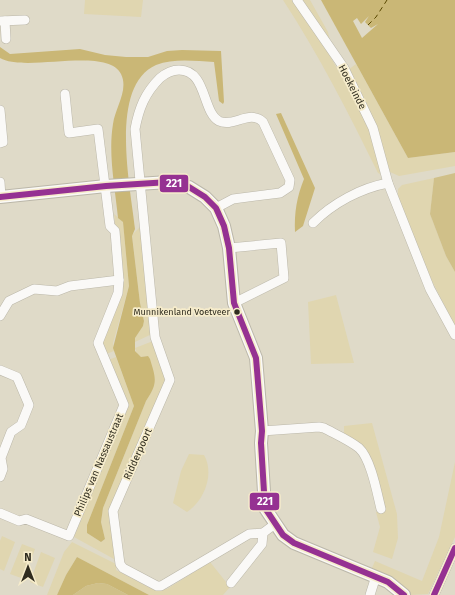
<svg xmlns="http://www.w3.org/2000/svg" width="455" height="595" font-family="'Fira Sans',sans-serif">
<rect width="100%" height="100%" fill="#dfdac8"/>
<!-- green -->
<g fill="#e0d6b0">
<polygon points="85,0 143,0 141,17 84,14"/>
<path d="M283,0h11l13,16 63,110 12,46 -2,2 -2,-1c-29,-59 -59,-118 -95,-173z"/>
<polygon points="301,0 310,0 328,32 330,41"/>
<polygon points="356,64 408,158 455,152 455,166 399,176 390,172 375,122 348,70"/>
<polygon points="434,178 430,214 446,256 455,272 455,326 432,281 398,196 398,189 402,185"/>
<polygon points="114,214 123,222 129,286 113,343 114,351 106,354 102,343 123,292"/>
<polygon points="140,227 152,334 135,342 135,338 143,326 144,321 140,303 132,235"/>
<polygon points="336,295 354,363 311,364 308,302"/>
<polygon points="153,341 165,377 164,383 110,511 116,559 114,559 74,537 126,411 108,360 116,357 134,406 87,525 87,533 101,542 105,539 101,522 103,508 146,401 152,391 148,356 141,357 137,354 135,348"/>
<polygon points="372,423 397,514 398,538 392,559 373,552 380,527 376,512 384,510 371,462 344,438 344,426"/>
<path d="M189,454l15,1c11,19 0,46 -17,57l-14,-9 8,-32z"/>
<polygon points="455,462 455,537 428,594 410,595 395,579 372,568 375,561 422,581 439,537"/>
<polygon points="2,536 15,542 4,571 0,569 0,541"/>
<polygon points="72,542 116,564 116,570 154,590 167,589 210,562 230,587 223,595 149,595 77,557 66,575 57,595 47,595 64,552"/>
<polygon points="22,544 35,549 24,579 10,574"/>
<polygon points="41,552 55,558 43,587 30,582"/>
</g>
<!-- forest -->
<g fill="#d0c089">
<polygon points="455,173 455,272 446,256 430,214 434,178"/>
<polygon points="98,583 107,584 128,595 73,595 86,586"/>
</g>
<!-- water -->
<g fill="#cab776">
<polygon points="321,0 455,0 455,152 408,158"/>
<path d="M0,47l10,7 70,-5 25,6 21,2h22l19,-6 15,-1 39,1 3,51 -1,2 -4,-3 -5,-39c-19,-1 -40,-4 -58,3 -48,21 -25,124 -21,164l-3,7 8,67 4,18 -1,5 -8,12v13l6,6 7,-1 2,3c6,20 8,24 -4,42l-43,107 -2,14 4,17 -4,3 -14,-9v-8l47,-119 -21,-58 16,-62 -6,-64 -5,-4c-3,-31 -10,-64 -5,-94 2,-16 16,-34 8,-50 -14,-28 -96,-1 -121,-16z"/>
<path d="M281,113l34,75 -12,38 -8,6c-1,-19 2,-36 9,-53l-28,-65z"/>
<polygon points="77,557 149,595 128,595 107,584 98,583 86,586 73,595 57,595 66,575"/>
</g>
<!-- pier -->
<polygon fill="#dfdac8" points="369,16 365,22 371,28 378,24 362,38 353,21 357,18 361,24"/>
<g fill="none" stroke-linecap="round" stroke-linejoin="round">
<!-- ferry -->
<polyline stroke="#594801" stroke-width="1" stroke-dasharray="5 4" stroke-linecap="butt" points="368,25 376,17 387,0"/>
<defs>
<g id="minor">
<polyline points="297,0 344,68 373,128 388,183 430,289 455,335"/>
<polyline points="0,21 25,20"/>
<polyline points="5,21 6,39"/>
<polyline points="0,110 3,142 0,143"/>
<polyline points="0,182 1,197"/>
<path d="M216,208l17,-9 47,-6 9,-6 1,-7 -27,-58c-13,-13 -30,6 -44,-1 -17,-9 -12,-51 -40,-51 -8,0 -13,3 -19,8 -15,15 -21,30 -25,51l20,208 15,43 -57,131 7,53 3,4 34,18h4l88,-52 14,-1 12,-9"/>
<path d="M313,223c20,-20 48,-35 75,-40"/>
<polyline points="229,248 281,243 284,278 234,303"/>
<polyline points="0,316 9,301 34,289 57,291 70,286 119,280"/>
<polyline points="0,370 17,377 29,405 21,425 11,432 1,458 3,469 0,477"/>
<path d="M262,431l57,-4 5,1c11,6 25,12 35,20 12,11 18,45 22,61"/>
<polyline points="0,513 19,521 26,519 69,536 124,405 98,343 118,293 119,280 115,231 110,226 98,129 69,133 65,94"/>
<polyline points="231,583 262,544 263,533"/>
<polyline points="370,595 376,576"/>
<polyline points="434,595 455,548"/>
</g>
<polyline id="tertiary" points="0,197 106,186 169,182 189,187 205,197 216,208 224,226 229,248 234,303 256,358 262,431 261,443 265,508 283,535 294,543 388,582 404,595"/>
</defs>
<!-- minor casing -->
<use href="#minor" stroke="#bbb7a9" stroke-width="10"/>
<!-- tertiary casing -->
<use href="#tertiary" stroke="#bbb7a9" stroke-width="14"/>
<!-- minor -->
<use href="#minor" stroke="#faf9f7" stroke-width="9"/>
<!-- tertiary -->
<use href="#tertiary" stroke="#faf9f7" stroke-width="12"/>
<defs>
<g id="bus-1">
<polyline points="0,197 106,186 169,182 189,187 205,197 216,208 224,226 229,248 234,303 256,358 262,431 261,443 265,508 283,535 294,543 388,582 404,595"/>
<polyline points="434,595 455,548"/>
</g>
</defs>
<!-- bus-1 casing -->
<use href="#bus-1" stroke="#f6eccb" stroke-width="9"/>
<!-- bus-1 -->
<use href="#bus-1" stroke="#953192" stroke-width="6"/>
</g>
<!-- markers -->
<circle fill="#2f2c1f" stroke="#f6eccb" stroke-width="1.5" cx="237" cy="312" r="3.5"/>
<g text-anchor="middle" dominant-baseline="central" stroke-width="3.5" stroke-linejoin="round" paint-order="stroke">
<!-- bus labels -->
<g font-size="9" fill="#2f2c1f" stroke="#f6eccb" text-anchor="end">
<text x="230" y="312">Munnikenland Voetveer</text>
</g>
<!-- street labels -->
<g font-size="10" fill="#2f2c1f" stroke="#f6eccb">
<text transform="translate(352 87) rotate(63)">Hoekeinde</text>
<text transform="translate(138 454) rotate(-66)">Ridderpoort</text>
<text transform="translate(99 465) rotate(-67)">Philips van Nassaustraat</text>
</g>
</g>
<g stroke="#f6eccb" stroke-width="1.5">
<rect x="159" y="174" width="30" height="19" rx="4" fill="#953192"/>
<rect x="249" y="492" width="31" height="19" rx="4" fill="#953192"/>
</g>
<g font-size="11" text-anchor="middle" font-weight="bold" fill="#fff">
<text x="174" y="187">221</text>
<text x="265" y="505">221</text>
</g>
<!-- north arrow -->
<g transform="translate(28 567)" stroke="#f6eccb" stroke-width="3" paint-order="stroke">
<path d="M0-3L7 15L0 10L-7 15Z" fill="#2f2c1f"/>
<text y="-6" font-size="11" font-weight="bold" text-anchor="middle" fill="#2f2c1f">N</text>
</g>
</svg>
